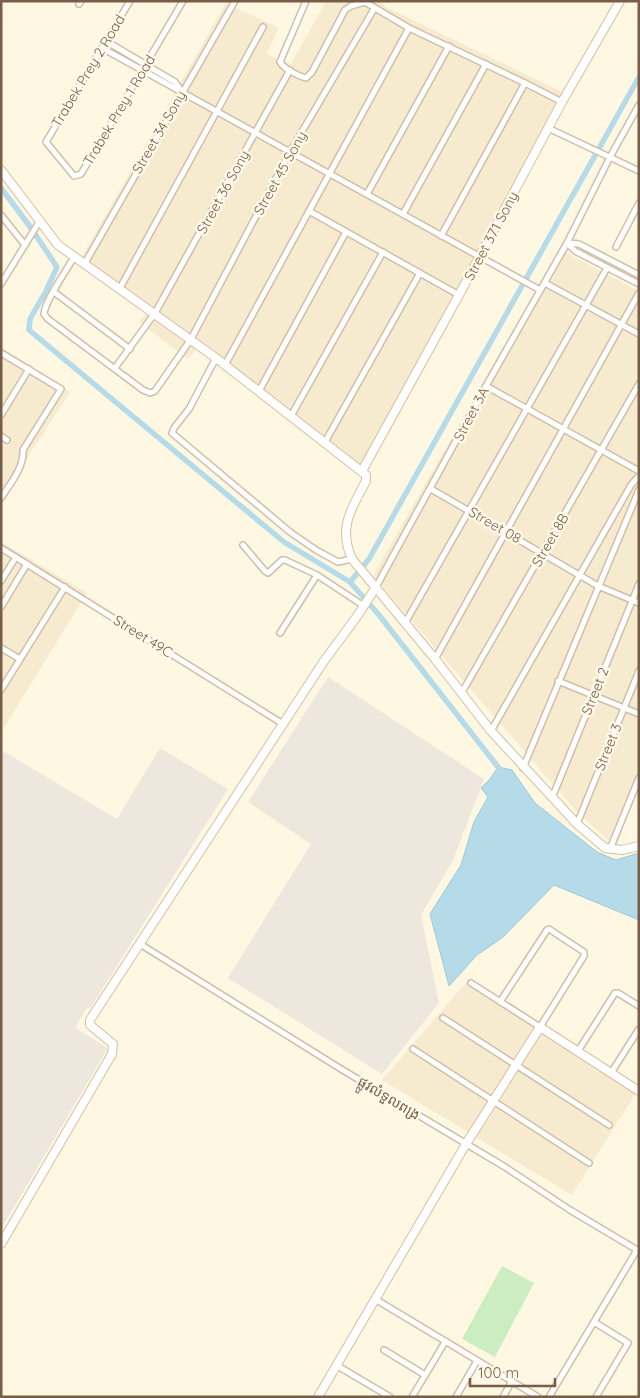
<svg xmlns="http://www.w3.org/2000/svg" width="640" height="1398" font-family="Quicksand,'Noto Sans Khmer',sans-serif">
<rect width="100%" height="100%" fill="#fef7e2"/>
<!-- residential -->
<g fill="#f6eacf">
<polygon points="326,1 381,1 384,6 564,93 359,470 198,347 188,359 139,322 147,313 78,264 226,3 279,28 266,54 291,64"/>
<polygon points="559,249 639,291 639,784 616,847 577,812 373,576"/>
<polygon points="1,347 70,392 31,452 1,504"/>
<polygon points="1,542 87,593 1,732"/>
<polygon points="469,979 639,1088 572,1195 382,1080"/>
</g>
<!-- industrial -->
<g fill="#ede7dd">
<polygon points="328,677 484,779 453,860 421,915 439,1003 382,1074 228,978 311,844 248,802"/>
<polygon points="160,748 228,789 91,1007 86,1009 75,1028 108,1048 1,1229 1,750 117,819"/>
</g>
<!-- green -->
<polygon fill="#ccedbf" points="502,1266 534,1283 495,1357 462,1339"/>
<!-- water -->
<polygon fill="#b5dbe9" stroke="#9ac9dc" points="498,767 512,770 535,803 597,852 616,860 639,853 639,920 554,885 503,937 477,955 449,986 430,914 461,865 474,822 488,797 481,788 490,779"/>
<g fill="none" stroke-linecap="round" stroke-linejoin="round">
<!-- canal -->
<g stroke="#b5dbe9" stroke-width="5.5">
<polyline points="1,188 31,228 57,267 46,291 30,319 29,330 284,542 350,582 379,615 502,772"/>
<polyline points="350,582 369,559 639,77"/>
</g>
<defs>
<g id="street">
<polyline points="130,1 46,142 74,176 81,174 183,1"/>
<path d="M306,1l-26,61c4,7 18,14 26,16l6,-6 33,-62 6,-4 14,-4"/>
<polyline points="365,2 409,28 525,83 562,102"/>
<polyline points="79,4 81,1"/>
<polyline points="106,41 175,82 180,89"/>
<polyline points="102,48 540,290"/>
<polyline points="548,128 639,171"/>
<polyline points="367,194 449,46"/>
<polyline points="309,211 459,295"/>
<polyline points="403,214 486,64"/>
<polyline points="1,215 25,245"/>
<polyline points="441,236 525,83"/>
<polyline points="567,243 575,251 639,284"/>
<polyline points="568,243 579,244 639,275"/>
<polyline points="616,247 639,203"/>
<path d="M74,257c-7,13 -29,43 -30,57l4,5 95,71 7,3 5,-2 36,-52 99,-187 84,-143"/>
<polyline points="85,263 235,1"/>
<polyline points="545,283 639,334"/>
<polyline points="1,284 39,222"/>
<polyline points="120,288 263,27"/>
<polyline points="54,292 130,349"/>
<path d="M1,353l60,36 -38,61c1,18 -13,34 -22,48"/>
<polyline points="216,358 189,409 174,428 172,433 290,532 316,550 338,562 352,559"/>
<polyline points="225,365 409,28"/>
<polyline points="115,368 155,313 290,70"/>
<polyline points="486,386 639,471"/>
<polyline points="259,391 346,232"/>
<polyline points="1,415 29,369"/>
<polyline points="291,416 383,252"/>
<polyline points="1,436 7,440"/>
<polyline points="325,442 420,273"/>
<polyline points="431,489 598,586 639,603"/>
<polyline points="243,545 265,571 268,573 282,560 285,560 317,575"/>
<polyline points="1,548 283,724"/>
<polyline points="1,581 16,557"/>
<polyline points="376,587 486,386 567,243 610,157 639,105"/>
<polyline points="1,607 27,564"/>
<polyline points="405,623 607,268"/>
<polyline points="280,633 317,575 364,606"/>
<polyline points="1,648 20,659"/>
<polyline points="435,659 639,293"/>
<polyline points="558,681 639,714"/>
<polyline points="1,690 65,587"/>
<polyline points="461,694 639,384"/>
<polyline points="491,731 631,485 639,476"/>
<polyline points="523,768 639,490"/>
<polyline points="552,798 639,584"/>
<polyline points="577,824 639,671"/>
<polyline points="610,849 639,778"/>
<polyline points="140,944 341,1069 505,1167 570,1210 639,1251"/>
<polyline points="471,983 540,1027 584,956 584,952 549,929 547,930 500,1002"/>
<polyline points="443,1018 609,1125"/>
<polyline points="413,1049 589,1163"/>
<polyline points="578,1051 615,993 618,993 639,1006"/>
<polyline points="611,1073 639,1029"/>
<polyline points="375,1299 538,1397"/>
<polyline points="594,1322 628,1343 596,1397"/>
<polyline points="384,1350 425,1375"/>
<polyline points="336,1365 390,1397"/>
<polyline points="412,1397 445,1342"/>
<polyline points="456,1397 477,1361"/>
<polyline points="503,1397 512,1381"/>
<polyline points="549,1397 637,1250"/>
</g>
<g id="secondary">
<path d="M1,170l57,75 158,113 150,117v6c-15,28 -28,47 -14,78l83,100 56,72 86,93 28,24 17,2 17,-4"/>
<polyline points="362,471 459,295 562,102 620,1"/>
<polyline points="1,1244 112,1054 113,1044 90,1025 90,1020 324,661 358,615 376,587"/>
<polyline points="318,1397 466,1144 540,1027 639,1091"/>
</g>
</defs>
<!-- street casing -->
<use href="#street" stroke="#d0bfa8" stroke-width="8"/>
<!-- secondary casing -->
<use href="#secondary" stroke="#d4c0a4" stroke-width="10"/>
<!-- street -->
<use href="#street" stroke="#fff" stroke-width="5"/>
<!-- secondary -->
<use href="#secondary" stroke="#fff" stroke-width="8"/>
</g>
<g text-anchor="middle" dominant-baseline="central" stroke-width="5" stroke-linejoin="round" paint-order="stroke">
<!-- street labels -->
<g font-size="14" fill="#785e46" stroke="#fff9ea">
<text transform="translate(88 71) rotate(-59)">Trabek Prey 2 Road</text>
<text transform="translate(119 110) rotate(-59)">Trabek Prey 1 Road</text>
<text transform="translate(159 132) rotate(-60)">Street 34 Sony</text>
<text transform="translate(280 173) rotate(-61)">Street 45 Sony</text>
<text transform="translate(223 192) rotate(-61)">Street 36 Sony</text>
<text transform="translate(491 236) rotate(-62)">Street 371 Sony</text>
<text transform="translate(471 414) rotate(-62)">Street 3A</text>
<text transform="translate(495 525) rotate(30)">Street 08</text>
<text transform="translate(550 540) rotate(-60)">Street 8B</text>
<text transform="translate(143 636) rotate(32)">Street 49C</text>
<text transform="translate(595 691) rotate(-68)">Street 2</text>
<text transform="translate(608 747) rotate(-68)">Street 3</text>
<text transform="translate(389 1098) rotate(31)">ផ្លូវលំទួលពង្រ</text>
</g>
</g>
<!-- border -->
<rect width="640" height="1398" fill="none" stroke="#785e46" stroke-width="5"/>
<!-- scale -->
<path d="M470 1378v8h85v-8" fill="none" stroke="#785e46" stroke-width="2.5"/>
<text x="478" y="1378" font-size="15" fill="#785e46" stroke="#fff9ea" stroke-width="4" paint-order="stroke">100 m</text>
</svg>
